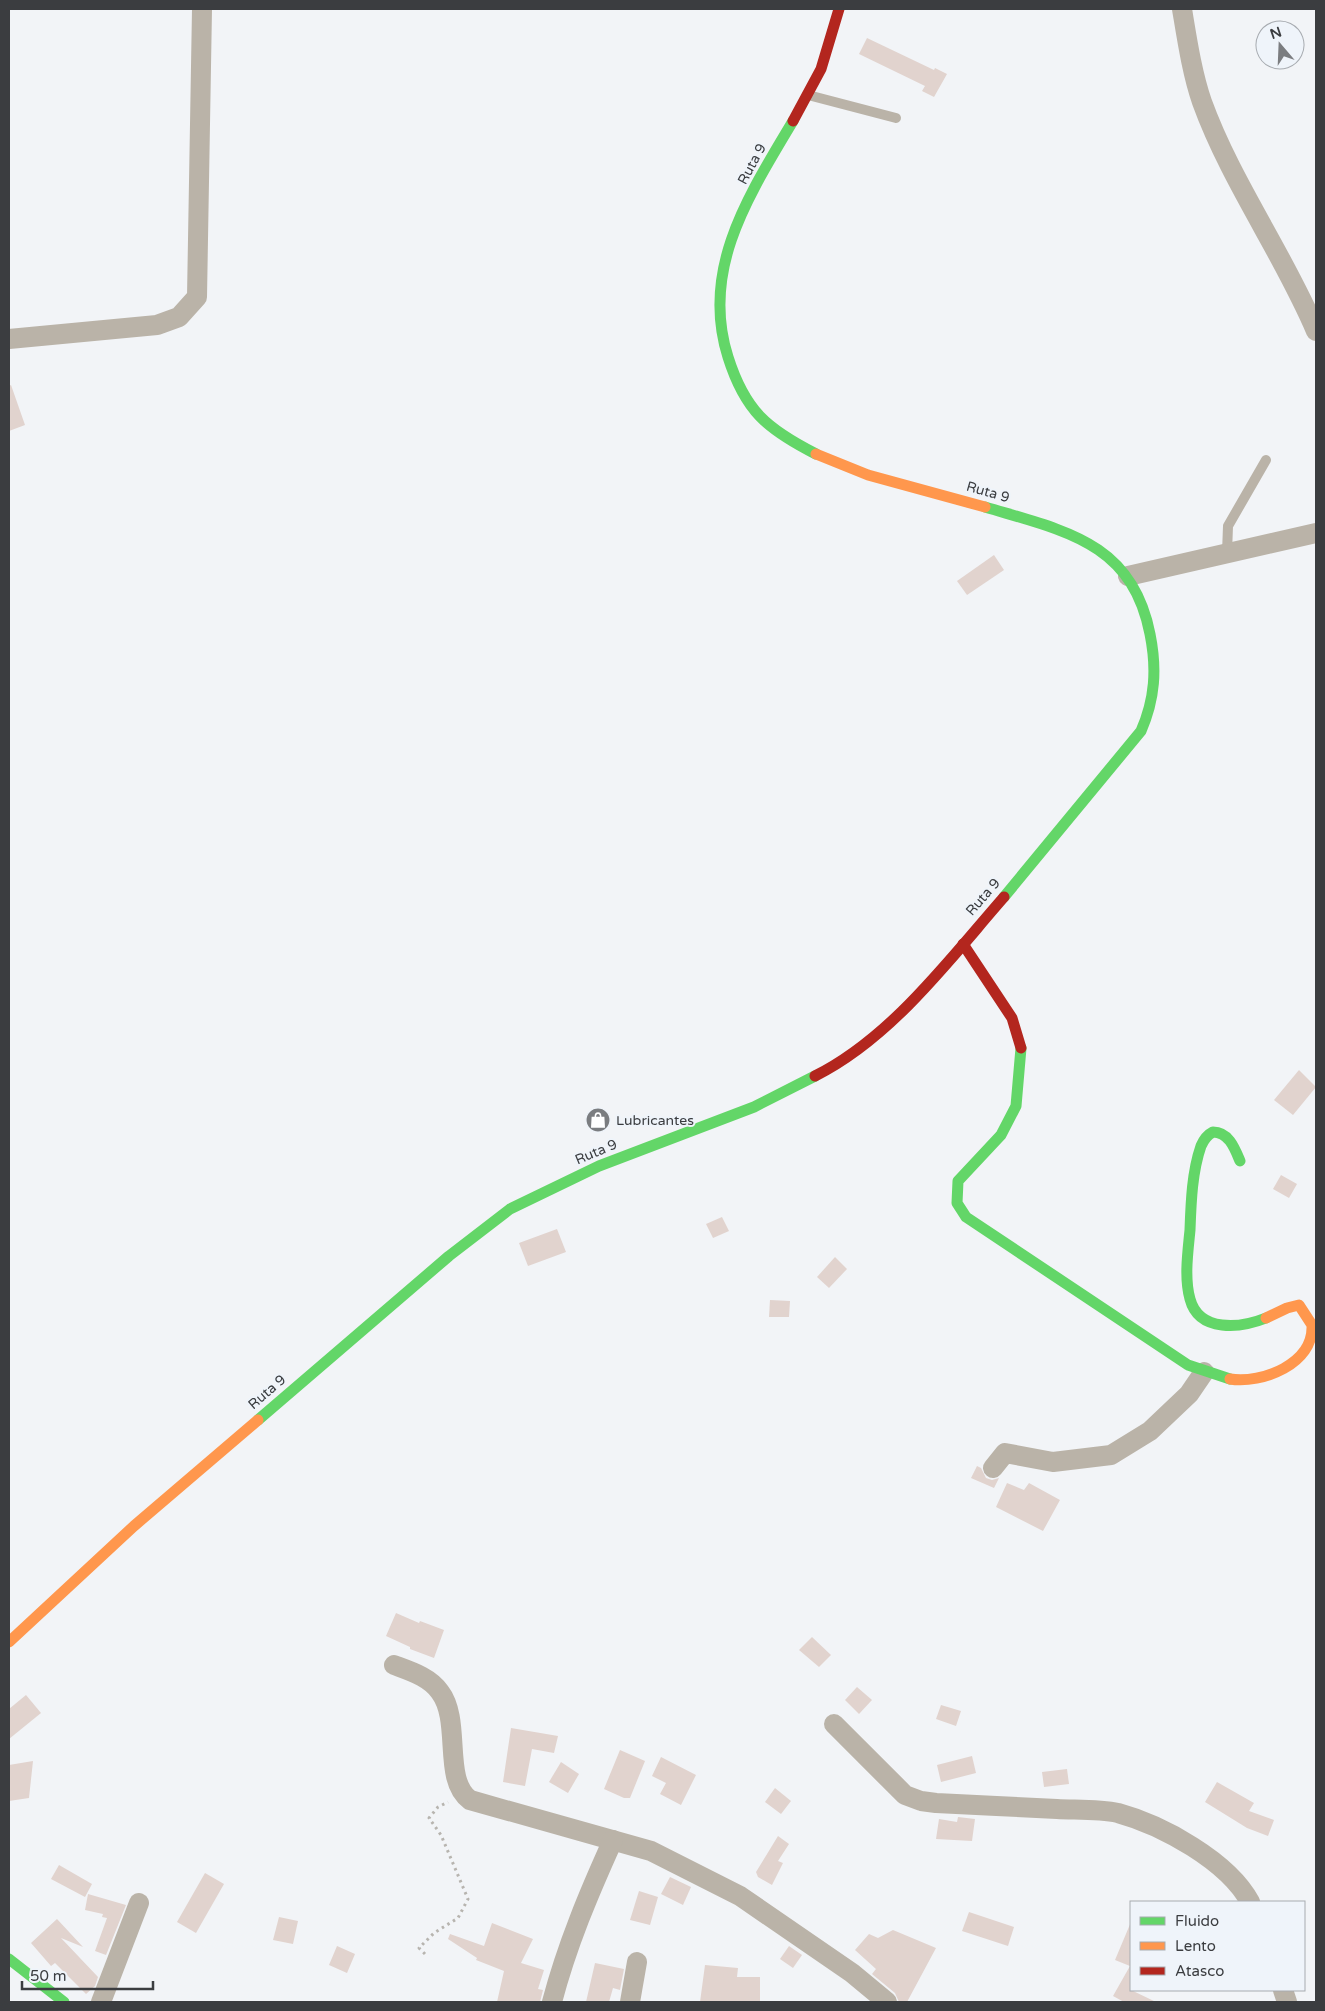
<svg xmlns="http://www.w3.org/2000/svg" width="1325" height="2011" font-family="'Varela Round',sans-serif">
<rect width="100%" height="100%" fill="#f2f4f7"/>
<!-- building -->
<g fill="#e1d3ce">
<polygon points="867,38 934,70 935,68 947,74 934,97 922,91 925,86 859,54"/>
<polygon points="11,385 25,425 9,431 9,386"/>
<polygon points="994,555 1004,570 967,595 957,581"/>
<polygon points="1299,1070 1316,1087 1293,1115 1274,1100"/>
<polygon points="1281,1175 1297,1184 1289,1198 1273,1189"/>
<polygon points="722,1217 729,1231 713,1238 706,1224"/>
<polygon points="557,1229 566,1252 528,1266 519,1243"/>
<polygon points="835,1257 847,1269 829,1288 817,1277"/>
<polygon points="770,1300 790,1301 789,1317 769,1317"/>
<polygon points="977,1466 981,1468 986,1478 992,1480 999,1478 994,1488 971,1478"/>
<polygon points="1007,1483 1024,1490 1029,1483 1060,1500 1043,1531 996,1507"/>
<polygon points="396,1613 419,1623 420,1621 444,1630 434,1658 410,1649 410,1647 386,1636"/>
<polygon points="812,1637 831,1655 819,1667 799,1650"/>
<polygon points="857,1687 872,1700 859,1714 845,1700"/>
<polygon points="26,1695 41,1713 9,1739 9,1709"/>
<polygon points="941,1705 961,1711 956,1726 936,1719"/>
<polygon points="511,1728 558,1736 554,1753 532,1749 525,1786 503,1782"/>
<polygon points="620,1750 645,1761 630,1798 624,1798 604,1789"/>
<polygon points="972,1756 976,1773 941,1782 937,1765"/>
<polygon points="661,1757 696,1775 681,1805 660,1794 666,1783 652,1776"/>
<polygon points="33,1761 29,1798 9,1801 9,1765"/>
<polygon points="561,1762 579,1774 568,1793 549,1782"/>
<polygon points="1067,1769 1069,1784 1044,1787 1042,1772"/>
<polygon points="1217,1782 1254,1803 1249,1811 1274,1820 1268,1836 1247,1828 1205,1802"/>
<polygon points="775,1788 791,1801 781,1814 765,1802"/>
<polygon points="958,1817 975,1819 972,1841 936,1839 939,1819 957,1822"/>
<polygon points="778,1836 789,1844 778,1861 783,1863 772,1885 758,1877 756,1872"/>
<polygon points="59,1865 92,1884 85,1897 51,1879"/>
<polygon points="205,1873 224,1884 196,1933 177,1922"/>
<polygon points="670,1877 691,1887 683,1905 661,1894"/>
<polygon points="639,1891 658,1897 650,1925 630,1920"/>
<polygon points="88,1894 126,1905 106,1955 95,1951 107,1918 102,1917 103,1914 85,1910"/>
<polygon points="969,1912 1014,1927 1008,1946 962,1931"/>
<polygon points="279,1917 298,1921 293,1944 273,1940"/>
<polygon points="57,1919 83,1947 61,1938 98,1977 95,1986 86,1994 55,1963 51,1966 31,1943"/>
<polygon points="1131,1922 1131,1990 1156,2002 1124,2002 1113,1996 1130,1966 1115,1960"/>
<polygon points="492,1923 533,1939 521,1963 544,1970 538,1989 543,1990 540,2002 497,2002 504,1971 476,1960 477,1958 448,1939 450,1934 484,1946"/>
<polygon points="893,1930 936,1948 907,2002 899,2002 895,1993 872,1974 876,1969 855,1950 869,1934 878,1938"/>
<polygon points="337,1946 355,1954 347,1973 329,1965"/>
<polygon points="789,1946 802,1955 793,1968 780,1959"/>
<polygon points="595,1963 624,1969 620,1990 613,1988 609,2002 586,2002"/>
<polygon points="705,1965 738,1968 737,1977 760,1977 760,2002 700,2002"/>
</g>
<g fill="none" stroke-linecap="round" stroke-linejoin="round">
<!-- path -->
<polyline stroke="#b7b4af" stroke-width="3" stroke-dasharray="2.5 4" stroke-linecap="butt" points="425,1954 419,1948 434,1933 458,1918 468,1899 441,1835 429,1818 438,1807 448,1802"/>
<!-- lane -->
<g stroke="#bab3a8" stroke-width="10">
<polyline points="808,95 896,118"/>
<polyline points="1227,553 1228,526 1266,460"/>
</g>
<!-- street -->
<g stroke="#bab3a8" stroke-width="20">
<path d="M1182,9c5,30 10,64 20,93 29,80 81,151 114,229"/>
<polyline points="9,339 157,325 179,317 197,297 202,9"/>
<polyline points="1128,576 1316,533"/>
<polyline points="993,1468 1005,1453 1053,1462 1111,1455 1150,1431 1189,1394 1204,1372"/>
<path d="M394,1665c16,6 36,12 46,27 22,29 2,88 30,108l181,51 89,45 112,77 35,29"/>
<path d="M834,1724l71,71 16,6 15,2c40,2 81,4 121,6 19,1 42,0 61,4 44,12 110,48 132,89"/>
<polyline points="1283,1990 1287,2002"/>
<polyline points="101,2002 139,1903"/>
<path d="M552,2002c15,-57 37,-109 61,-162"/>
<polyline points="630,2002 637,1962"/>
</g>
<!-- fast -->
<g stroke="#63d668" stroke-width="11">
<path d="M793,121c-44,74 -93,148 -65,236 17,54 39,72 88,97"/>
<path d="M985,507c80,24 147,35 165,127 7,35 5,65 -9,97l-137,166"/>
<polyline points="1021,1048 1016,1106 1001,1135 958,1181 957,1203 966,1217 1188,1365 1230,1379"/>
<path d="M1240,1161c-5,-12 -11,-29 -27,-29 -6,3 -9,7 -12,14 -9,26 -10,56 -11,84 -2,21 -6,48 0,69 9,34 51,29 76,19"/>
<polyline points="258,1420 449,1256 510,1209 599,1166 754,1107 815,1076"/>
<polyline points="9,1959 64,2002"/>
</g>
<!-- slow -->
<g stroke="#ff974d" stroke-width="11">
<polyline points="816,454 868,475 985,507"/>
<path d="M1230,1379c32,5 84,-15 82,-54l-13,-20 -12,3 -21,10"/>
<polyline points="9,1642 134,1526 258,1420"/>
</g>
<!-- jam -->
<g stroke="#b3261e" stroke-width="11">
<polyline points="793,121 821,69 839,9"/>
<polyline points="963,944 1012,1018 1021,1048"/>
<path d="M815,1076c76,-38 133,-115 189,-179"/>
</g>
</g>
<!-- icons -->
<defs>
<symbol id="shop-disc" viewBox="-11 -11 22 22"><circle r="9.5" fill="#7b7d80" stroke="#eff4fa"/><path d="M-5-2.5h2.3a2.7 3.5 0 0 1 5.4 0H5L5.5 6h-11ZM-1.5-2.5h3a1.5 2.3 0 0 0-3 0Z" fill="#fff"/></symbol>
</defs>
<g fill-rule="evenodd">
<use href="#shop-disc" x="584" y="1106" width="28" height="28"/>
</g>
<g text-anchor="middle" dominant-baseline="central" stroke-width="4" stroke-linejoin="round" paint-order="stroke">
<!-- street labels -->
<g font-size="14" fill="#3b3d40" stroke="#eff4fa">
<text transform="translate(752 164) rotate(-62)">Ruta 9</text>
<text transform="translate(988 492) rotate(16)">Ruta 9</text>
<text transform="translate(983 897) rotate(-49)">Ruta 9</text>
<text transform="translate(596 1152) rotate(-23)">Ruta 9</text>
<text transform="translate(267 1392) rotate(-41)">Ruta 9</text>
</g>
<!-- poi labels -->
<g font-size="14" fill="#3b3d40" stroke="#eff4fa" text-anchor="start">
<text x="616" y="1120">Lubricantes</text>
</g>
</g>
<!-- border -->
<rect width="1325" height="2011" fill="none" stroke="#3b3d40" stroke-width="20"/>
<!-- legend -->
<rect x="1130" y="1901" width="175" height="90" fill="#eff4fa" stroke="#a7abb0"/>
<rect x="1140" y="1917" width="25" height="8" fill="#63d668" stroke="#a7abb0"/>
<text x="1175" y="1926" font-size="15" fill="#3b3d40">Fluido</text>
<rect x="1140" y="1942" width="25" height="8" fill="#ff974d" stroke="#a7abb0"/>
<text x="1175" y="1951" font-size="15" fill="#3b3d40">Lento</text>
<rect x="1140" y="1967" width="25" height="8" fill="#b3261e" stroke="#a7abb0"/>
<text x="1175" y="1976" font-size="15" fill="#3b3d40">Atasco</text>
<!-- north arrow -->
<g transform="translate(1280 45) rotate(341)"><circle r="24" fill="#eff4fa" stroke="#a7abb0"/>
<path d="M0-4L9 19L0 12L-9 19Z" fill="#7b7d80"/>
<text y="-8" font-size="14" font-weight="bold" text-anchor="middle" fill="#3b3d40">N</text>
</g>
<!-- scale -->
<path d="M22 1981v8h131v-8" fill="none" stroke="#3b3d40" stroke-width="2.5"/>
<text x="30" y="1981" font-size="15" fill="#3b3d40" stroke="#eff4fa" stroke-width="4" paint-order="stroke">50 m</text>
</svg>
